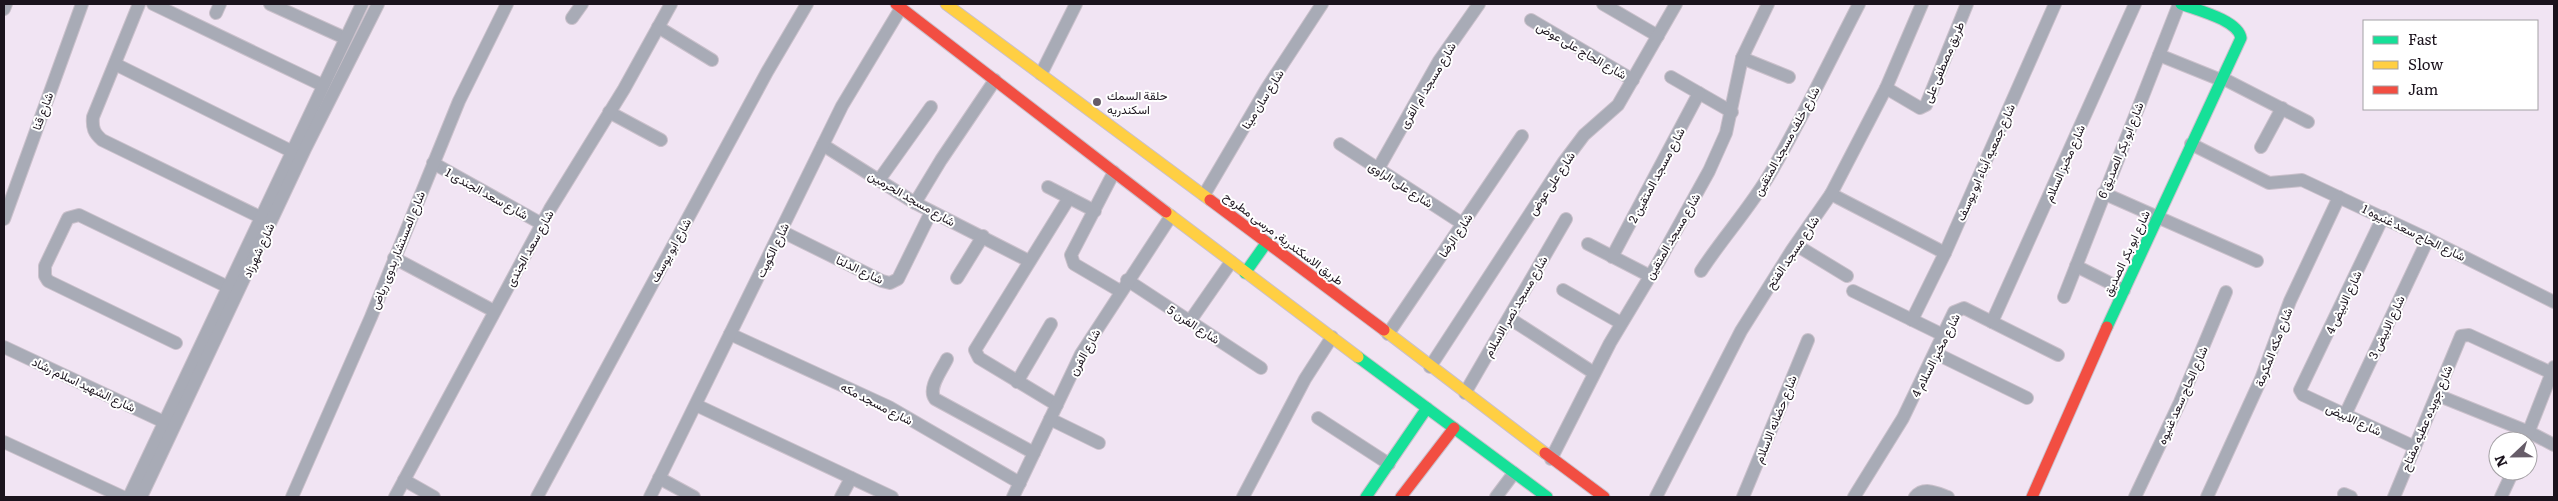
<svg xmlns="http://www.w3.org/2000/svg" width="2558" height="501" font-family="Literata,Vazirmatn,serif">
<rect width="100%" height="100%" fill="#f1e4f3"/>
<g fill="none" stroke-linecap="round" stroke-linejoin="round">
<defs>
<g id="street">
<path d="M139,4l-46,113c-1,11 1,16 9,23l158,77"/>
<polyline points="153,4 322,85"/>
<polyline points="270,4 345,38"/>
<polyline points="1603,4 1658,36"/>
<polyline points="4,9 6,4"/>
<polyline points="216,13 220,4"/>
<polyline points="572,18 582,4"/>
<polyline points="1531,20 1633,80"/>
<polyline points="658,27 712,60"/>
<polyline points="2159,55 2221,80"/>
<polyline points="1742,58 1789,77"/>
<polyline points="115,64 291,151"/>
<polyline points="1041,74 1076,4"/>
<polyline points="1671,77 1732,112"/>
<polyline points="2222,78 2308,122"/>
<polyline points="1886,88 1920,108 1926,105 1967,4"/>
<polyline points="609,112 661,140"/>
<polyline points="1340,144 1463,224"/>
<polyline points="2191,144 2269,183 2302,180 2428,239 2554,302"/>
<polyline points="823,145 915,203 1029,261"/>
<polyline points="2261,147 2282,108"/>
<polyline points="433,163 542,224"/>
<polyline points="1378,169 1439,61 1479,4"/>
<polyline points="1114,172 1071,255 1074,264 1120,291"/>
<polyline points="879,180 931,107"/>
<polyline points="1048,187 1095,211"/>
<polyline points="2103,193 2257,261"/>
<polyline points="1831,194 1945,253"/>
<polyline points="1204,195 1267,88 1322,4"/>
<polyline points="915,203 941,160 995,80"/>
<polyline points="2383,217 2300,390 2303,395 2415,447"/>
<polyline points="4,219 82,4"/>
<polyline points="781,231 882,281 890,283 898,279 931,212"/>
<polyline points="1588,244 1650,276"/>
<polyline points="1796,245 1847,276"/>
<polyline points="1612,257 1699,93"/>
<polyline points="394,258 494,311"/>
<polyline points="2076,266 2124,290"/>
<path d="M1701,271c22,-34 50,-64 70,-99 32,-55 59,-112 88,-168"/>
<polyline points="957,278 983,236"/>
<polyline points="1127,280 1261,368"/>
<polyline points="1563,290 1621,323"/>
<polyline points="1853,291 1943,335"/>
<polyline points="2064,297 2179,4"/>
<polyline points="1509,318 1594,373"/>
<polyline points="1912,320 1945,253 2055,4"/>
<polyline points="1190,321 1231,262"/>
<polyline points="1992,322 2135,4"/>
<polyline points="730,334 889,407 1020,483"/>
<polyline points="1388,334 1522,136"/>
<polyline points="176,343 48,281 45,276 45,266 68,218 79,215 228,287"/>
<polyline points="4,347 164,422"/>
<polyline points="1935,353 2027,398"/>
<path d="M947,359c-5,11 -20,29 -12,40l99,54"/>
<polyline points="1430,367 1563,163 1584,135 1618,105 1676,4"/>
<polyline points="1017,382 1051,324"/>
<polyline points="1465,393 1566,219"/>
<polyline points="2437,395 2529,432 2554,445"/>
<polyline points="696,405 892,497"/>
<polyline points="1057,405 979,358 975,350 1069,198"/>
<polyline points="2345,415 2428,239"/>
<polyline points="1318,418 1389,464"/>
<polyline points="1050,419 1099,443"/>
<polyline points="2525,441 2554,367"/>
<polyline points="4,442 123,497"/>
<polyline points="1551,459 1610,343 1658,263 1709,171 1726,133 1742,58 1768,4"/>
<polyline points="659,478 694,497"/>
<polyline points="404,480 434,497"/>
<polyline points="2344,494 2351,497"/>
<polyline points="129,497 362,4"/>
<polyline points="141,497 306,147 378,4"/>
<polyline points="292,497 371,317 459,101 507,4"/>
<polyline points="395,497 550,209 624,89 671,4"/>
<polyline points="537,497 767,72 807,4"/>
<polyline points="650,497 842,106 901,8"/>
<polyline points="841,497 851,478"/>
<polyline points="1013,497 1081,354 1171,216"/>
<polyline points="1243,497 1305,379 1332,337"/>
<polyline points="1496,497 1514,473"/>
<polyline points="1656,497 1741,331 1792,250 1831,194 1886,88 1922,4"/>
<polyline points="1743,497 1808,340"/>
<polyline points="1854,497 1903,418 1954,312 1964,308 2058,355"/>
<path d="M1915,497c9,-11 22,-4 33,0"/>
<polyline points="2135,497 2180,402 2226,292"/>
<polyline points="2207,497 2261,379 2290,301 2339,197"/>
<polyline points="2394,497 2461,336 2469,335 2554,374"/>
<polyline points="2501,497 2513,471"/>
</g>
<g id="fast">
<polyline points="1245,273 1267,242"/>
<path d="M2107,327l134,-289c-3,-18 -44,-28 -60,-34"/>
<polyline points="1358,357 1547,497"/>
<polyline points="1366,497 1427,408"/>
</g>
<g id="slow">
<polyline points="946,4 1210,200"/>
<polyline points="1166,212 1358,357"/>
<polyline points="1384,330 1545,453"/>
</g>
<g id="jam">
<polyline points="896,4 1166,212"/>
<polyline points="1210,200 1384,330"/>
<polyline points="1545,453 1604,497"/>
<polyline points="1401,497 1454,428"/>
<polyline points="2032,497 2107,327"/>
</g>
</defs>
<!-- street casing -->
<use href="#street" stroke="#cac0cb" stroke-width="14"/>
<!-- fast casing -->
<use href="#fast" stroke="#cac0cb" stroke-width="13"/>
<!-- slow casing -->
<use href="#slow" stroke="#cac0cb" stroke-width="13"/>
<!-- jam casing -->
<use href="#jam" stroke="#cac0cb" stroke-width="13"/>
<!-- street -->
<use href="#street" stroke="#a8abb6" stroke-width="12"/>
<!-- fast -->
<use href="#fast" stroke="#16e098" stroke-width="11"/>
<!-- slow -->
<use href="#slow" stroke="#ffcf43" stroke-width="11"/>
<!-- jam -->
<use href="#jam" stroke="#f24e42" stroke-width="11"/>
</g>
<!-- markers -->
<circle fill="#665c68" stroke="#fff" stroke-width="2" cx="1097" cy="102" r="5"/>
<g text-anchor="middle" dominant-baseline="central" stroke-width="4" stroke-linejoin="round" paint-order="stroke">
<!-- street labels -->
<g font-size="12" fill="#1b131d" stroke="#fff">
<text transform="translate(1582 50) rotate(30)">شارع الحاج على عوض</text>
<text transform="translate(1943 62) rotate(-67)">طريق مصطفى على</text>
<text transform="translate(1427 85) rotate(-59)">شارع مسجد ام القرى</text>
<text transform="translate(1262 99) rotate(-58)">شارع سان مينا</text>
<text transform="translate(42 111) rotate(-70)">شارع قنا</text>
<text transform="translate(1786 141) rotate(-61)">شارع خلف مسجد المتقين</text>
<text transform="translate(2120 150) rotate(-68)">شارع ابو بكر الصديق 6</text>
<text transform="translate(1985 162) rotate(-66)">شارع جمعيه أبناء ابو يوسف</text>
<text transform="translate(2064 163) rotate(-66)">شارع مخبز السلام</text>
<text transform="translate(1656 175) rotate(-62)">شارع مسجد المتقين 2</text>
<text transform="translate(1551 183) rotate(-56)">شارع على عوض</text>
<text transform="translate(1401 184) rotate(33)">شارع على الراوى</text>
<text transform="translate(487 193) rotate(29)">شارع سعد الجندى 1</text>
<text transform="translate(912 198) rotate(30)">شارع مسجد الحرمين</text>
<text transform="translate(2414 232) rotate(26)">شارع الحاج سعد غنيوه 1</text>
<text transform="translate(1455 235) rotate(-56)">شارع الرضا</text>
<text transform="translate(1672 236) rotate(-60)">شارع مسجد المتقين</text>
<text transform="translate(1284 238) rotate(37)">طريق الاسكندرية, مرسى مطروح</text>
<text transform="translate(529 248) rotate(-61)">شارع سعد الجندى</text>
<text transform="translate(258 250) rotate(-65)">شارع شهرزاد</text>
<text transform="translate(397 250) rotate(-68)">شارع المستشار بدوى رياض</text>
<text transform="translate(670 250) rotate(-61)">شارع ابو يوسف</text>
<text transform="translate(772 250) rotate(-64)">شارع الكويت</text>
<text transform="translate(1792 252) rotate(-56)">شارع مسجد الفتح</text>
<text transform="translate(2126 253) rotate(-65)">شارع ابو بكر الصديق</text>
<text transform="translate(860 269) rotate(25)">شارع الدلتا</text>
<text transform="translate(2343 302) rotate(-65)">شارع الابيض 4</text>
<text transform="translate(1515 306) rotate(-60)">شارع مسجد نصر الاسلام</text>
<text transform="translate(1194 324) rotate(33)">شارع الفرن 5</text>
<text transform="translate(2386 327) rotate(-65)">شارع الابيض 3</text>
<text transform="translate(2273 347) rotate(-69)">شارع مكه المكرمة</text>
<text transform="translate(1084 352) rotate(-61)">شارع الفرن</text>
<text transform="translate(1935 355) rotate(-63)">شارع مخبز السلام 4</text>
<text transform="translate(84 384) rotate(25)">شارع الشهيد اسلام رشاد</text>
<text transform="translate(2182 395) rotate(-66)">شارع الحاج سعد غنيوه</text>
<text transform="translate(877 403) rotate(27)">شارع مسجد مكه</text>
<text transform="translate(2426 418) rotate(-67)">شارع جويده عطيه مفتاح</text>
<text transform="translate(1775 419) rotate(-68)">شارع حضانه الاسلام</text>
<text transform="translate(2354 419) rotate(25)">شارع الابيض</text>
</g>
<!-- poi labels -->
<g font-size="12" fill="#1b131d" stroke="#fff" text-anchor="start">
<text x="1107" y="95">حلقة السمك<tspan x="1107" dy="14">اسكندريه</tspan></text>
</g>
</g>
<!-- border -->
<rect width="2558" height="501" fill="none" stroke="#1b131d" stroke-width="10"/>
<!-- legend -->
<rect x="2363" y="20" width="175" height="90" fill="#ffffff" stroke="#a4a1a5"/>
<rect x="2373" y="36" width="25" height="8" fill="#16e098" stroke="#a4a1a5"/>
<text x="2408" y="45" font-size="15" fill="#1b131d">Fast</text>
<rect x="2373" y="61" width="25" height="8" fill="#ffcf43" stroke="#a4a1a5"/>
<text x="2408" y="70" font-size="15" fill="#1b131d">Slow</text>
<rect x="2373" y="86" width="25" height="8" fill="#f24e42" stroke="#a4a1a5"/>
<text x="2408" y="95" font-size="15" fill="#1b131d">Jam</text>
<!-- north arrow -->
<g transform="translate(2513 456) rotate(248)"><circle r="24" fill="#ffffff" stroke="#a4a1a5"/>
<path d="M0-4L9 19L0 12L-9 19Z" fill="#665c68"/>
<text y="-8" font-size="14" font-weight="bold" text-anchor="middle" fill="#1b131d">N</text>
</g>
</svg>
